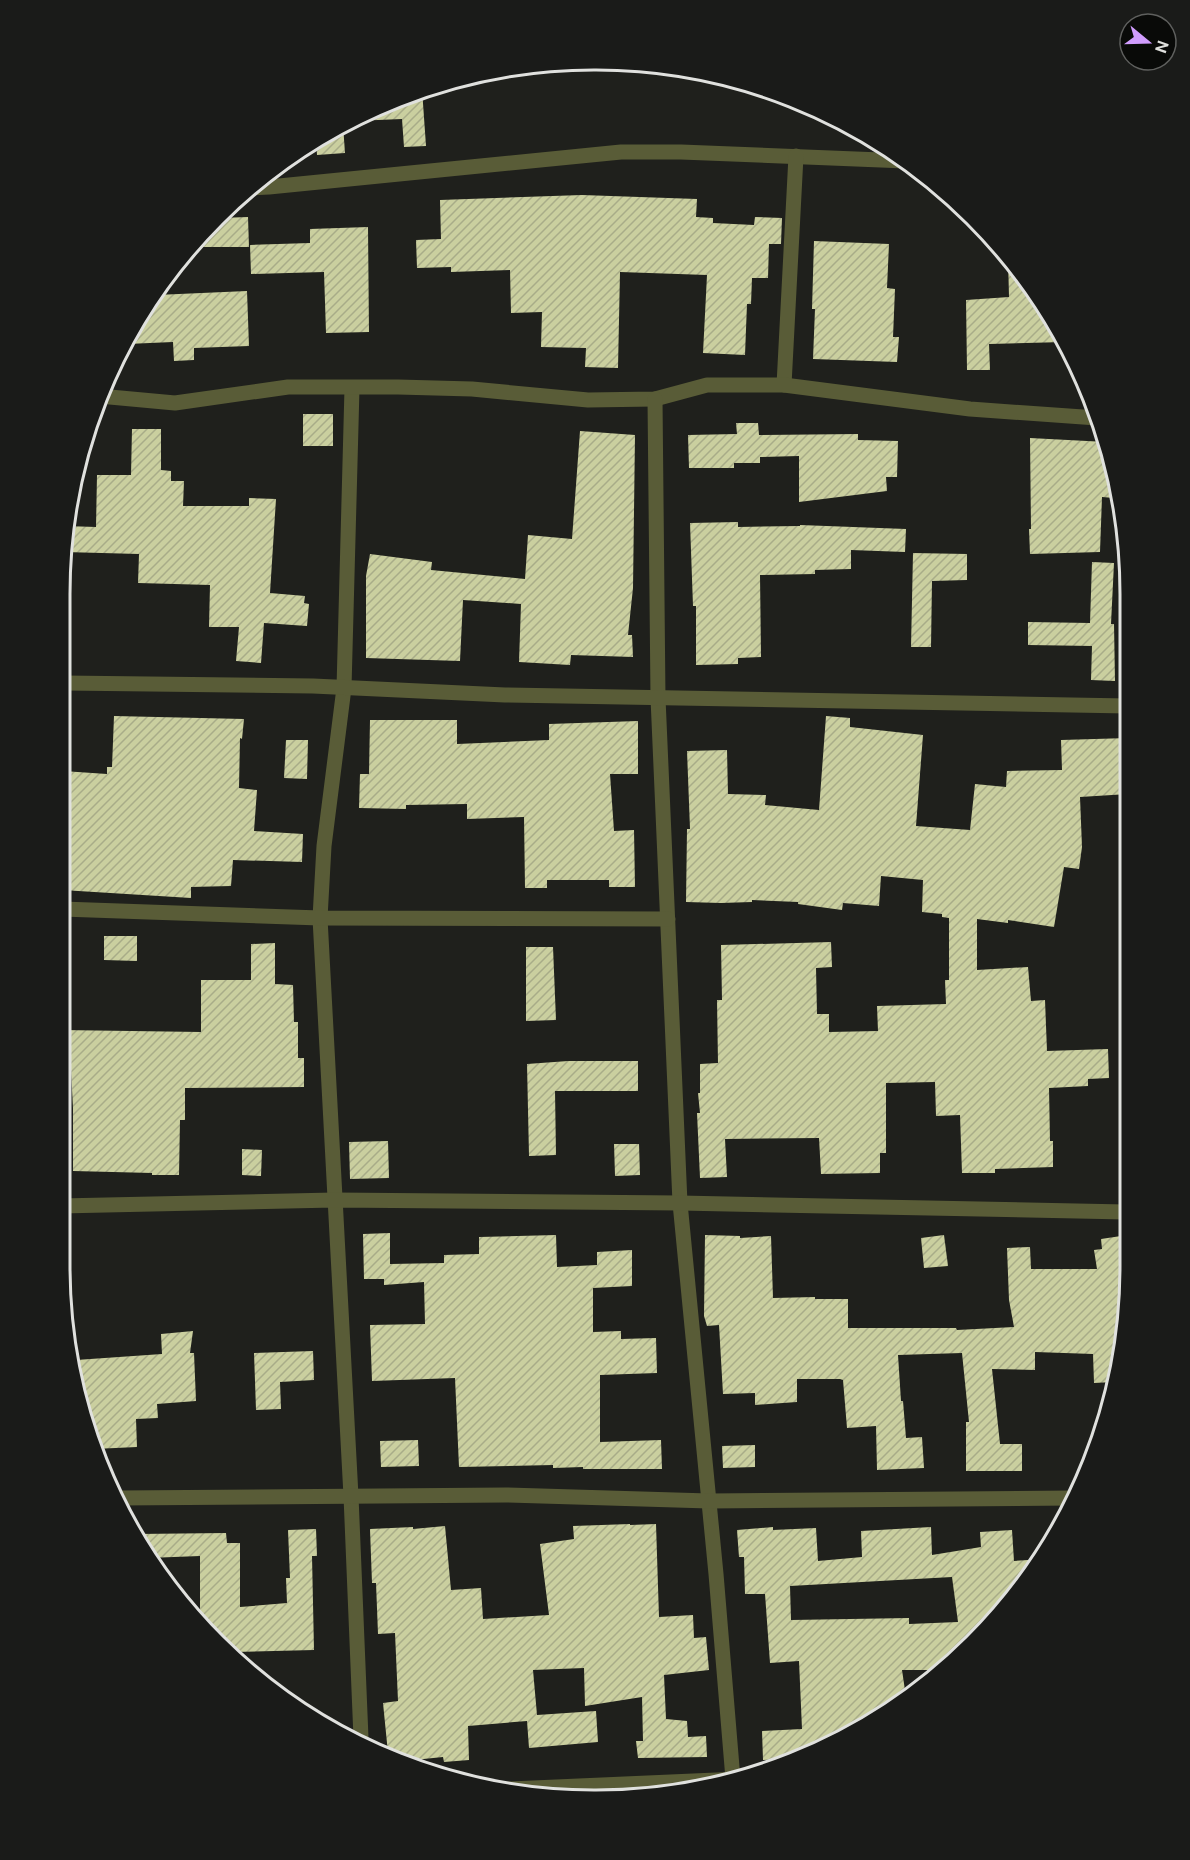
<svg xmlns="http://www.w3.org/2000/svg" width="1190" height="1860" font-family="'DM Sans',sans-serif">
<defs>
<pattern id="building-hatch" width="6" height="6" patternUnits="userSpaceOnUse" patternTransform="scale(1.5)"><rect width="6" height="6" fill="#cacf9f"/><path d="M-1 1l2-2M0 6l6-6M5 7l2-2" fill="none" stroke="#a8ac88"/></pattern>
</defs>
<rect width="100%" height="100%" fill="#1f201c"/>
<!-- building -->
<g fill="url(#building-hatch)" fill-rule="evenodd">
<polygon points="422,89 426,146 404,147 402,119 354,121"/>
<polygon points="343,125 345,153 317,155 316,140 328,132"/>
<polygon points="582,195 697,199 696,217 713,218 713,223 754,225 755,217 782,218 781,244 769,244 768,278 752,278 751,304 747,304 745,355 703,353 707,275 620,272 618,368 585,367 586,348 541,347 542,312 511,313 510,270 451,272 451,267 417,268 416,240 441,239 440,200"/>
<polygon points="248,217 249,247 191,247 219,218"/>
<polygon points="368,227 369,332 326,333 324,272 251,274 250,245 310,243 310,229"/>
<polygon points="814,241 889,244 887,288 895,289 893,337 899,337 897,362 813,359 815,309 812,309"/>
<polygon points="1008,258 1019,269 1065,342 989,344 990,370 967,370 966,300 1009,297"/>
<polygon points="247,291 249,346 194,348 194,360 174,361 173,342 127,344 156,295"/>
<rect x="303" y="414" width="30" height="32"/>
<polygon points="736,423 758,423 759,435 858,434 858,440 898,441 897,477 886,477 887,491 799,502 799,456 760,457 760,463 734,463 734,468 689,468 688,435 737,434"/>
<polygon points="132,429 161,429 161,470 171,471 171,481 184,481 183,506 249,506 249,498 276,499 270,593 305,596 304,603 309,604 307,626 264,623 261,663 236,661 239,627 209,627 210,585 138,583 139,554 64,552 65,526 96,527 97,475 131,475"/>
<polygon points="580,431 635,435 633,588 628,635 632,635 633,657 571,655 570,665 519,662 521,604 463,600 460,661 366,658 366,576 370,554 432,562 431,570 525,579 528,535 572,539"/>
<polygon points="1030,438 1106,442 1112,456 1115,475 1114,498 1102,497 1100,552 1030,554 1029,529 1031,529"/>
<polygon points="738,522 738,527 800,526 800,525 906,529 905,552 851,550 851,569 815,570 815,574 760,575 761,657 738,658 738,664 696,665 696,606 693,606 690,523"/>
<polygon points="913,553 967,554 967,580 932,581 931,647 911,647"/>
<polygon points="1092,562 1114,563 1111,624 1114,624 1115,681 1091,680 1092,646 1028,645 1028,622 1090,623"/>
<polygon points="114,716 244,719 242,739 240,738 239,788 257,790 254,831 303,834 302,862 233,860 231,886 191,887 191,898 62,890 63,771 107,774 107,767 112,767"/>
<polygon points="826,716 850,718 850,727 923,735 916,826 970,830 975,784 1006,787 1007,771 1062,770 1061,740 1128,738 1128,794 1080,797 1082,847 1079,869 1064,867 1054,927 1008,920 1008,923 977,919 977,970 1028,967 1031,1001 1045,1000 1047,1051 1108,1049 1109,1078 1088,1079 1088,1086 1049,1088 1050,1141 1053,1141 1053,1167 995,1169 995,1173 962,1173 960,1115 936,1116 935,1082 886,1083 886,1153 880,1153 880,1173 821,1174 819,1138 725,1139 727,1177 700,1178 697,1113 700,1113 698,1093 700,1093 700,1064 718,1063 717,1000 722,1000 721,945 831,942 832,967 816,968 817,1014 829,1014 829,1032 878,1031 877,1006 946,1004 945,980 949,980 949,918 942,917 942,914 922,912 923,880 881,876 879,906 843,903 842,910 798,904 798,902 752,900 752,902 721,903 686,902 687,829 690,829 687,751 727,750 728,794 766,795 765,805 819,810"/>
<polygon points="370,720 457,720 457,744 549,740 549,724 638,721 638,774 610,774 614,831 634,830 635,887 609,887 609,880 547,880 547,888 525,888 524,817 467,819 467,804 406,805 406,809 359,808 360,774 369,774"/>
<polygon points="286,740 308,740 307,779 284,778"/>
<polygon points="104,936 137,936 137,961 104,960"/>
<polygon points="275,943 275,984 293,985 294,1022 298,1022 298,1058 304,1058 304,1087 185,1088 185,1120 180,1120 179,1175 152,1175 152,1173 73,1171 73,1108 70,1051 61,1051 61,1030 201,1032 201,980 251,980 251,944"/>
<polygon points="526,947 553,947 556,1020 526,1021"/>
<polygon points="568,1061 638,1061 638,1091 555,1091 556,1155 529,1156 527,1064"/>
<polygon points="388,1141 389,1178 350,1179 349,1142"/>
<polygon points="614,1144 639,1144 640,1175 615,1176"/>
<polygon points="242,1149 262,1150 261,1176 242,1175"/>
<polygon points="390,1233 390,1264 444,1263 444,1255 479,1254 479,1237 556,1235 557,1267 597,1265 597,1252 632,1250 632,1286 593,1288 593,1332 621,1331 621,1339 656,1338 657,1373 600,1375 600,1442 661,1440 662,1469 583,1469 583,1467 553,1468 553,1465 459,1467 455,1378 372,1381 370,1325 425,1324 424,1282 384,1285 384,1279 364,1279 363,1234"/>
<polygon points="705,1235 740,1236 740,1238 771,1236 773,1298 815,1297 815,1299 848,1299 848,1328 956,1328 957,1330 1014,1327 1009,1300 1007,1248 1030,1247 1031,1269 1097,1269 1094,1250 1102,1249 1101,1239 1121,1236 1126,1272 1125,1336 1113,1382 1094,1383 1093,1354 1035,1352 1035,1370 992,1369 1000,1444 1022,1444 1022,1471 966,1471 966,1422 969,1422 962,1353 898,1355 901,1401 903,1401 906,1438 922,1437 924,1468 877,1470 876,1426 847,1428 843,1380 840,1379 797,1379 797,1402 755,1405 755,1393 723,1394 719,1325 707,1326 704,1316"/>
<polygon points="944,1235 948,1266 924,1268 921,1238"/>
<polygon points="193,1331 190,1353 194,1353 196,1401 157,1404 158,1418 136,1419 137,1447 94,1449 88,1437 76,1360 162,1354 161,1334"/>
<polygon points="313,1351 314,1380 280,1382 281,1409 256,1410 254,1353"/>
<polygon points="418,1440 419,1466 381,1467 380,1441"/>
<polygon points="755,1445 755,1467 723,1468 722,1446"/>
<polygon points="630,1524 630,1525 656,1524 659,1617 693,1615 694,1638 706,1637 709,1670 664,1675 666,1719 687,1721 688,1737 706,1736 707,1757 638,1758 636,1741 643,1741 642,1697 585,1706 584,1668 533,1670 537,1715 596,1711 598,1742 529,1748 527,1721 468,1726 469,1760 444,1762 443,1757 404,1761 388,1753 383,1703 398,1701 395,1633 378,1634 376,1583 372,1583 370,1529 413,1527 413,1529 445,1526 451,1590 481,1588 483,1619 549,1615 540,1544 574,1539 573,1526"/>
<path d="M773,1527v3l43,-2 2,33 44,-4 -1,-26 70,-4 1,28 49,-8 -1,-15 32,-2 2,31 14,-1v15l-9,16 -84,79h-33l4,27 -13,13 -110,49 -20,1 -1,-29 40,-2 -3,-68 -29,2 -5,-69h-20l-1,-37h-5l-2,-27zM952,1577l6,45 -49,2v-6l-118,2 -1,-34z"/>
<polygon points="316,1529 317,1556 312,1556 314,1650 234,1652 200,1616 200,1556 148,1558 136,1534 226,1533 227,1543 240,1543 240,1607 287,1603 286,1578 290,1578 288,1530"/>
</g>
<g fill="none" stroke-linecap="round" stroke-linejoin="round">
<!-- minor -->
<g stroke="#595c37" stroke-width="15">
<polyline points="249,188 269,187 621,152 681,152 906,161"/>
<polyline points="784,385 796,156"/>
<polyline points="352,388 344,688 324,846 320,918 351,1496 361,1738"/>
<polyline points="99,396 175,403 288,387 398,387 472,389 588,400 655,399 707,385 784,385 970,409 1097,418"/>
<polyline points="655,399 658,698 680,1203 716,1574 733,1779"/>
<polyline points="64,683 313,686 505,695 1128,706"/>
<polyline points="62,909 320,918 668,919"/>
<polyline points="60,1206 334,1200 680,1203 1126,1212"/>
<polyline points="119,1498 506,1495 709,1501 1073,1498"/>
<polyline points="510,1789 739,1779"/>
</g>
</g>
<!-- crop -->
<path d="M0 0H1190V1860H0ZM594 70H596A524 524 0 0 1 1120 594V1266A524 524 0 0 1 596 1790H594A524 524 0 0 1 70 1266V594A524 524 0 0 1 594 70Z" fill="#1a1b19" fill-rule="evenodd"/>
<path fill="none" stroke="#e0e1de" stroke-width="3" d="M594 70H596A524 524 0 0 1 1120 594V1266A524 524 0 0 1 596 1790H594A524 524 0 0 1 70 1266V594A524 524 0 0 1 594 70Z"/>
<!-- north arrow -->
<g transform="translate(1148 42) rotate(109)"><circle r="28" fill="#090a08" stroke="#5f605e" stroke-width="1.5"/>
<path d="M0-4.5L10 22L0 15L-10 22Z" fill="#d19dfe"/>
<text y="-9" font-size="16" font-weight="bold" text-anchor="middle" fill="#e0e1de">N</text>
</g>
</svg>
